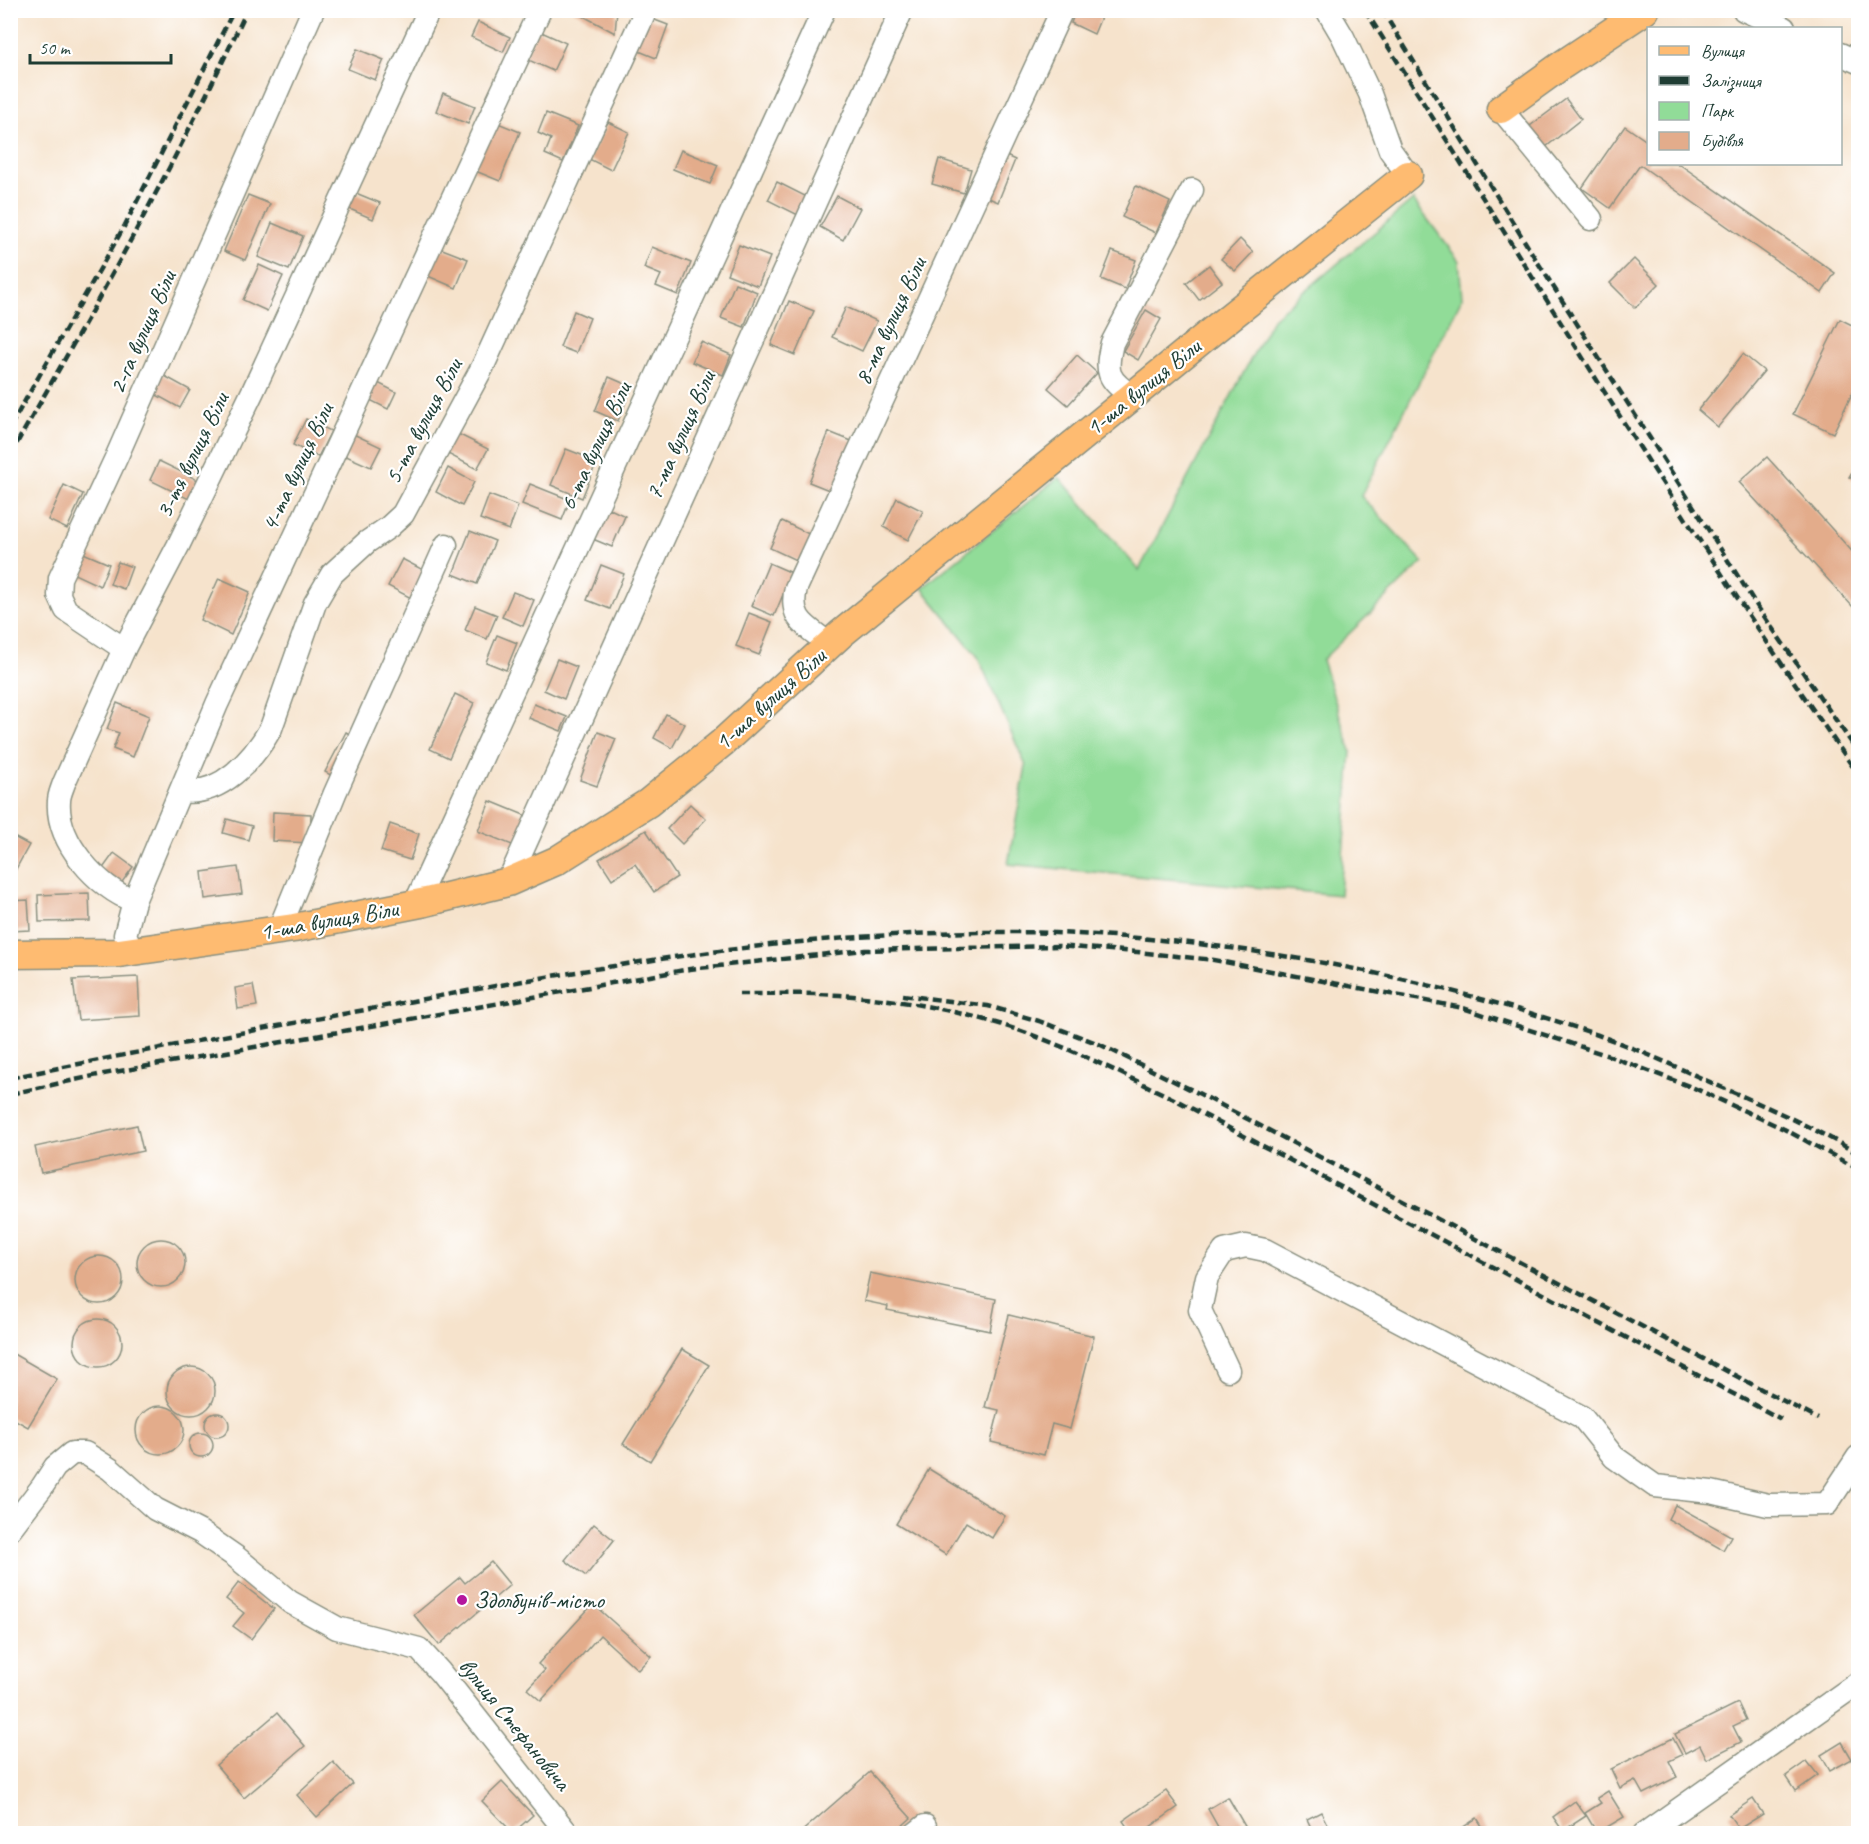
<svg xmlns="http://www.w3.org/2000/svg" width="1869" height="1844" font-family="Caveat,sans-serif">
<rect width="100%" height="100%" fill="#fff"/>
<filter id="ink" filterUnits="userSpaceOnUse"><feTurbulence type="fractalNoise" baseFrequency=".0167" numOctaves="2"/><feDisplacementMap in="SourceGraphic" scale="12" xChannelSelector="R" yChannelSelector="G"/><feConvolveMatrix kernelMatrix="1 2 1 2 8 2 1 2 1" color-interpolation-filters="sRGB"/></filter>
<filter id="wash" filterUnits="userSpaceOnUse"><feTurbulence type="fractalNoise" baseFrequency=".008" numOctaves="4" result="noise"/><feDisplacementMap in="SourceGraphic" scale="24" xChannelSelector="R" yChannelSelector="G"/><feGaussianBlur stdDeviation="1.35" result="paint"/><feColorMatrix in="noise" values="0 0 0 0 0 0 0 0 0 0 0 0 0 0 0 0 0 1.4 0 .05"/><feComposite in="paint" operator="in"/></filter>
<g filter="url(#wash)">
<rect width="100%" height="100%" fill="#f6e3cc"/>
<!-- green -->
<polygon fill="#91dc98" stroke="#588c66" stroke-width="1.5" points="1413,200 1459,261 1462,298 1361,496 1423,562 1322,660 1351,751 1340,895 1008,864 1026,766 978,657 922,588 1059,477 1139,570 1272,319"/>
<g id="blocks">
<!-- building -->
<g fill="#e3ac8b">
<polygon points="572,10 617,10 615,33"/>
<polygon points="1076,10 1104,10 1094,34 1071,23"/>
<polygon points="647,17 668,25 656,58 634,49"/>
<polygon points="478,22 510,37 503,52 471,37"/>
<polygon points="537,30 566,43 553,71 524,58"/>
<polygon points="357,49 384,60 375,80 348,69"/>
<polygon points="443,93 475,106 468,124 436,111"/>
<polygon points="1566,99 1581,119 1542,150 1526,129"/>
<polygon points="546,113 578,126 563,162 545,154 551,139 538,133"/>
<polygon points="493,121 520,132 500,181 473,170"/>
<polygon points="608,122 629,132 611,170 589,159"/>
<polygon points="1625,126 1648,142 1648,164 1679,164 1835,273 1822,293 1640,165 1610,208 1582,188"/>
<polygon points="681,150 718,165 710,184 673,169"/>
<polygon points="1002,154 1015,160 998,202 984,196"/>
<polygon points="939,159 971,169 964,193 932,184"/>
<polygon points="777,182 809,198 800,216 768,200"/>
<polygon points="1136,186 1170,202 1156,233 1122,217"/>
<polygon points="351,191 380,203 373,219 345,207"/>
<polygon points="248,195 270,204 245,260 224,251"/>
<polygon points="837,196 860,208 843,240 820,227"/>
<polygon points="272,223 303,236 289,270 258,257"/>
<polygon points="1240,239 1253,252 1235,271 1221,259"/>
<polygon points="432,245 468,259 456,288 421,273"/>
<polygon points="739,245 770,257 758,286 727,274"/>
<polygon points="652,247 691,263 678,295 656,286 661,275 644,268"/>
<polygon points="1112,251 1136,260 1125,289 1101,279"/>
<polygon points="1634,259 1659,284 1635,308 1610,283"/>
<polygon points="259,265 283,276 267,311 243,300"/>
<polygon points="1209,265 1222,282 1199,300 1186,283"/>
<polygon points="735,283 757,292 744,327 721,318"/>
<polygon points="789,301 814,311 795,355 771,345"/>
<polygon points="846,307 877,321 862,351 832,337"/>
<polygon points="1146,310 1161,319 1138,360 1123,351"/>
<polygon points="574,311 590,318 576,353 560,347"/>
<polygon points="1840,319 1858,328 1858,381 1833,433 1793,414"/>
<polygon points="701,342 731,355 723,375 692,362"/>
<polygon points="1743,354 1764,371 1718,427 1698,410"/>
<polygon points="1077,355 1097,373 1068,405 1048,388"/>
<polygon points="161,374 190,390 180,408 151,392"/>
<polygon points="609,377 632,387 618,421 595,411"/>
<polygon points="370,379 396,392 388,409 362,396"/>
<polygon points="306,419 331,431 318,457 293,445"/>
<polygon points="347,431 381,447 371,467 337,452"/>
<polygon points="452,431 488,449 477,469 442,451"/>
<polygon points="829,432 854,442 834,492 809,482"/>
<polygon points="566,449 597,461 582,498 551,485"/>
<polygon points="1767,457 1858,558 1858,602 1853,607 1739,482"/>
<polygon points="159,461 200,481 191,500 150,480"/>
<polygon points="1858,462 1858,482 1849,477"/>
<polygon points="448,468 474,482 462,506 436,492"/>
<polygon points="530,484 570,500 562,520 522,504"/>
<polygon points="64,485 83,494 67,529 48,520"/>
<polygon points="489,495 518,506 509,530 480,519"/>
<polygon points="897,498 923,511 908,540 883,527"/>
<polygon points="602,505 625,516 612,547 588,537"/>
<polygon points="782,521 813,536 800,562 770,548"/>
<polygon points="470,531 495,541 477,584 453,574"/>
<polygon points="81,552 109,564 100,586 72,573"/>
<polygon points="402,559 429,573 415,600 388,586"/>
<polygon points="118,562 132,567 124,589 110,584"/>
<polygon points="769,563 792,573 774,616 751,606"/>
<polygon points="601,565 624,574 610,609 587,600"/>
<polygon points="219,578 250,592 231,635 200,620"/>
<polygon points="513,592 534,600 523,626 502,617"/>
<polygon points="475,606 497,615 487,639 465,630"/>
<polygon points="749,613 772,622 759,655 736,646"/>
<polygon points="497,635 517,643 506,670 486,662"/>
<polygon points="557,659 577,667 564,699 544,690"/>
<polygon points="455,694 474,703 449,758 430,749"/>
<polygon points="117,703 149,716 133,757 113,749 119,733 107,729"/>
<polygon points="534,704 567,717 561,731 529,718"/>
<polygon points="666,714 685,724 672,748 654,738"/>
<polygon points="346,732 358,739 338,779 325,772"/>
<polygon points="598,732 616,739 597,786 580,780"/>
<polygon points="490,801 529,817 517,847 478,831"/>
<polygon points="690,804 706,819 682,844 667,829"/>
<polygon points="273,812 311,814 310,843 272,841"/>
<polygon points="227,819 252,826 248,840 223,833"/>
<polygon points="390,824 419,834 410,860 381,851"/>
<polygon points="646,830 677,877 654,892 635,864 612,879 599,859"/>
<polygon points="10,835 29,845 10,880"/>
<polygon points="114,853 133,867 120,885 101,871"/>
<polygon points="238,867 242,894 205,899 202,872"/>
<polygon points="89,893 90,921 39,922 38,895"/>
<polygon points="28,900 30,930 10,931 10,901"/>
<polygon points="138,977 140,1016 78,1020 73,980"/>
<polygon points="253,985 257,1006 238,1009 235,988"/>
<polygon points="137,1125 143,1151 41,1173 35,1147"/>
<circle cx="161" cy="1263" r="24"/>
<circle cx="99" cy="1280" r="24"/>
<polygon points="870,1273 996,1299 990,1331 887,1310 888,1306 864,1301"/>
<polygon points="1009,1315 1094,1336 1070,1429 1052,1424 1044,1455 991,1442 999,1410 985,1407"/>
<circle cx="98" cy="1343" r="24"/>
<polygon points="682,1349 709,1365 650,1461 623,1444"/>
<polygon points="10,1352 57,1379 28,1427 10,1417"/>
<circle cx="191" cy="1391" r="24"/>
<circle cx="160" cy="1430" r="24"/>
<circle cx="217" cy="1425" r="12"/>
<circle cx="201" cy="1445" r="12"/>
<polygon points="929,1469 1005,1516 992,1538 966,1522 946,1555 896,1524"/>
<polygon points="1675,1505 1731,1536 1723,1550 1668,1519"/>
<polygon points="594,1524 614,1540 586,1576 565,1560"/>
<polygon points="491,1562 510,1585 439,1645 414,1615 460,1577 465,1583"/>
<polygon points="239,1582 274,1609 251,1639 233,1626 244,1613 226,1599"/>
<polygon points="593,1604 651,1656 638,1670 600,1635 541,1701 527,1689 545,1670 538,1664"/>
<polygon points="1738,1703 1746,1720 1733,1726 1741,1742 1707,1759 1700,1745 1685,1753 1675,1734"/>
<polygon points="277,1713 305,1746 244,1798 216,1765"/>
<polygon points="1673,1738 1682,1755 1669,1761 1677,1777 1643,1794 1635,1780 1620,1788 1611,1769"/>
<polygon points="1842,1742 1852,1759 1830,1771 1821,1755"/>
<polygon points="1807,1761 1818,1775 1796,1791 1786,1776"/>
<polygon points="333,1762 353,1784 317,1817 297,1795"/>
<polygon points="870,1772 911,1818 893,1834 799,1834"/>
<polygon points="502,1782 533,1815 513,1833 482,1801"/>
<polygon points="1166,1791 1178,1807 1140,1834 1132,1834 1123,1821"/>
<polygon points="1608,1791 1624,1817 1597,1833 1585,1813 1601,1803 1597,1798"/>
<polygon points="1228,1797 1246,1828 1236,1834 1222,1834 1208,1809"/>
<polygon points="1753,1799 1763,1814 1739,1829 1729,1815"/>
<polygon points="1575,1801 1586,1816 1563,1831 1553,1817"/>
<polygon points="1321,1812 1332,1834 1314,1834 1307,1819"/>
<polygon points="1477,1818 1487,1834 1453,1834"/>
</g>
</g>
</g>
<g filter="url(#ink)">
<use href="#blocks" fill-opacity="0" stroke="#8a9080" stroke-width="1.5"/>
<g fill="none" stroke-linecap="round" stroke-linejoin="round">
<defs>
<g id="minor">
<polyline points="1327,10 1343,37 1370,94 1390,150 1408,175"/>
<polyline points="1744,10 1784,28"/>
<polyline points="1840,54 1858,62"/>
<polyline points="1501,109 1591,219"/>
<path d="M1132,396c-25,-17 -27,-24 -20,-53l80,-153"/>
<path d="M829,644c-21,-17 -41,-24 -33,-56l266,-578"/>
<polyline points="124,649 66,610 59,595 60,578 116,458 313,10"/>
<path d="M181,791c39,6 72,-31 90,-63l44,-125 17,-29 35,-32 22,-15 14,-13 80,-148 163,-356"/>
<polyline points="508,882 902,10"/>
<path d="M134,901c-36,-13 -78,-59 -75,-100 0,-6 3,-12 5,-18l60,-134 54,-103 75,-155 176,-381"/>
<polyline points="415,904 824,10"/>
<polyline points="279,930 335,793 446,545"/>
<polyline points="133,951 125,935 134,901 217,704 540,10"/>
<polyline points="1228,1370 1200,1310 1207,1277 1224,1251 1246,1246 1265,1250 1582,1417 1614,1457 1655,1486 1711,1492 1768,1505 1827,1504 1858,1457"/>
<polyline points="10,1529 42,1487 55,1467 72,1453 85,1453 110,1469 155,1509 200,1532 236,1557 290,1602 337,1628 419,1649 440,1672 568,1834"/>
<polyline points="915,1834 925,1826"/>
<polyline points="1644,1834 1858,1683"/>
</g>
<g id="major">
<polyline points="1501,109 1562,65 1645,10"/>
<polyline points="10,954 119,953 294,928 426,902 508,882 556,861 648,803 722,743 842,633 1211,332 1408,175"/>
</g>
</defs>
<!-- minor casing -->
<use href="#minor" stroke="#8a9080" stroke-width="25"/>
<!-- major casing -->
<use href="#major" stroke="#8a9080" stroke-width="31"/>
<!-- minor -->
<use href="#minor" stroke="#fff" stroke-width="22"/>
<!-- major -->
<use href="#major" stroke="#febb71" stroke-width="28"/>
<!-- rail -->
<g stroke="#1f3d34" stroke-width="4.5" stroke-dasharray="9 4.5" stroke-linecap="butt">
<path d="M1365,10c162,256 318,517 493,764"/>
<polyline points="1382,10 1535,258 1757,606 1858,752"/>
<polyline points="10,427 125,225 234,10"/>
<path d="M10,455c84,-146 166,-292 237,-445"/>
<path d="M739,994c34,0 68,-1 101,1 59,4 122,16 178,35 53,18 104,44 154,68l609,321"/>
<polyline points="903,995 988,1006 1039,1021 1099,1044 1200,1094 1818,1419"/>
<path d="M10,1078c134,-28 269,-52 403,-77 188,-35 376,-67 567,-69 206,-2 424,36 618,103 42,15 83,34 123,52 47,20 94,41 137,67"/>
<polyline points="10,1094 98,1075 690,969 865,950 1058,946 1137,952 1214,960 1463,1008 1612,1057 1694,1088 1784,1129 1858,1169"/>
</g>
</g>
</g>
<!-- markers -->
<circle fill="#b5179e" stroke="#fff" stroke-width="2" cx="462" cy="1600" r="6"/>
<g text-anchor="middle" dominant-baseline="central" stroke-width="4.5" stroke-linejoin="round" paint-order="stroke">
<!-- street labels -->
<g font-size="24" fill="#1f3d34" stroke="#fff">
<text transform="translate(890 321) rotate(-65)">8-ма вулиця Віли</text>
<text transform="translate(142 332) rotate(-66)">2-га вулиця Віли</text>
<text transform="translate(1143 387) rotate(-39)">1-ша вулиця Віли</text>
<text transform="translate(423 421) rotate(-62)">5-та вулиця Віли</text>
<text transform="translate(680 435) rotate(-66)">7-ма вулиця Віли</text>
<text transform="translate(595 446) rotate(-65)">6-та вулиця Віли</text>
<text transform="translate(192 455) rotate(-64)">3-тя вулиця Віли</text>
<text transform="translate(297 467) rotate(-65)">4-та вулиця Віли</text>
<text transform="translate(770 699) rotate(-42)">1-ша вулиця Віли</text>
<text transform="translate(329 920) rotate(-10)">1-ша вулиця Віли</text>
<text transform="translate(515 1724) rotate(51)">вулиця Стефановича</text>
</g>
<!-- poi labels -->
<g font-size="24" fill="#1f3d34" stroke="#fff" text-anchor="start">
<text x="474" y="1600">Здолбунів-місто</text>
</g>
</g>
<!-- margin -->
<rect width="1869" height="1844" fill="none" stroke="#fff" stroke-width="36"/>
<!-- legend -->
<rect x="1647" y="27" width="195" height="138" fill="#ffffff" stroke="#a5b1ae" stroke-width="1.5"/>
<rect x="1659" y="46" width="30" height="9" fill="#febb71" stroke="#a5b1ae" stroke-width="1.5"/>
<text x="1701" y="57" font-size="18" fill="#1f3d34">Вулиця</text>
<rect x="1659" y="76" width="30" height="9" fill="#1f3d34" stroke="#a5b1ae" stroke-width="1.5"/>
<text x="1701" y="87" font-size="18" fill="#1f3d34">Залізниця</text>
<rect x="1659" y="102" width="30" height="18" fill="#91dc98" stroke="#a5b1ae" stroke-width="1.5"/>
<text x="1701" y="117" font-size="18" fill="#1f3d34">Парк</text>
<rect x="1659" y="132" width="30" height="18" fill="#e3ac8b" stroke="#a5b1ae" stroke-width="1.5"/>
<text x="1701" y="147" font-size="18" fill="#1f3d34">Будівля</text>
<!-- scale -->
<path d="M30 54v9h141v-9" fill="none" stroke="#1f3d34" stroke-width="3"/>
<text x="39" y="54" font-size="18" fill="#1f3d34" stroke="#ffffff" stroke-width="4.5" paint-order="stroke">50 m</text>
</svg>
